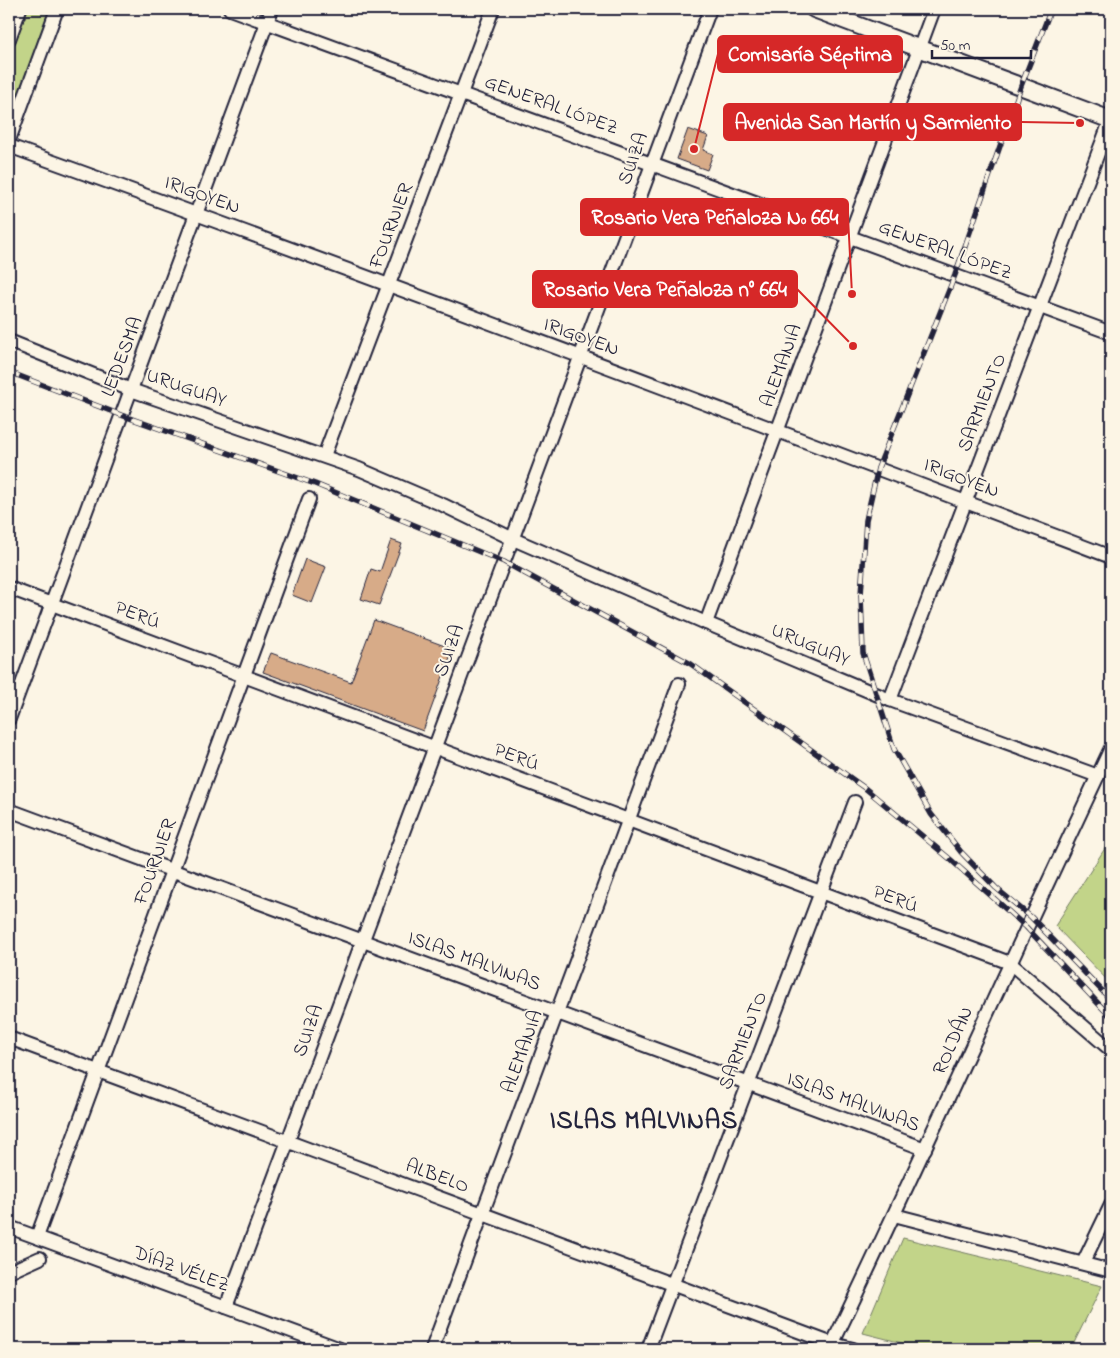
<svg xmlns="http://www.w3.org/2000/svg" width="1120" height="1358" font-family="'Indie Flower',sans-serif">
<rect width="100%" height="100%" fill="#fcf5e5"/>
<filter id="ink" filterUnits="userSpaceOnUse"><feTurbulence type="fractalNoise" baseFrequency=".02" numOctaves="2"/><feDisplacementMap in="SourceGraphic" scale="10" xChannelSelector="R" yChannelSelector="G"/><feConvolveMatrix kernelMatrix="1 2 1 2 8 2 1 2 1" color-interpolation-filters="sRGB"/></filter>
<g filter="url(#ink)">
<!-- green -->
<g fill="#c2d489" stroke="#727b62">
<polygon points="20,9 57,9 9,140 9,39"/>
<polygon points="1111,839 1111,984 1055,926"/>
<polygon points="903,1238 1102,1286 1071,1349 926,1349 863,1333"/>
</g>
<!-- building -->
<g fill="#d7ab88" stroke="#22223b">
<polygon points="688,129 708,136 703,150 713,154 707,170 677,159"/>
<polygon points="391,540 402,544 379,605 361,599 371,569 380,572"/>
<polygon points="305,559 326,567 312,603 292,595"/>
<polygon points="374,620 453,649 423,731 263,672 271,653 351,682"/>
</g>
<g fill="none" stroke-linecap="round" stroke-linejoin="round">
<defs>
<g id="minor">
<polyline points="230,9 1111,333"/>
<polyline points="9,39 20,9"/>
<polyline points="9,140 57,9"/>
<path d="M9,146c369,133 735,272 1102,411"/>
<polyline points="9,341 131,390 359,469 443,505 513,539 706,623 890,700 1098,776"/>
<polyline points="324,456 493,9"/>
<polyline points="9,588 1010,963 1111,1050"/>
<polyline points="706,623 934,9"/>
<polyline points="890,700 1111,119"/>
<polyline points="9,719 272,9"/>
<polyline points="9,810 925,1149"/>
<polyline points="9,1038 833,1344 853,1349"/>
<polyline points="894,1215 1111,1271"/>
<polyline points="9,1227 340,1349"/>
<polyline points="37,1237 309,499"/>
<polyline points="1083,1263 1111,1205"/>
<polyline points="9,1272 40,1258"/>
<polyline points="226,1307 710,9"/>
<polyline points="432,1349 679,684"/>
<polyline points="648,1349 855,802"/>
<path d="M830,1349c96,-199 186,-401 281,-601"/>
</g>
<polyline id="major" points="814,9 1111,120"/>
</defs>
<!-- minor casing -->
<use href="#minor" stroke="#22223b" stroke-width="16"/>
<!-- major casing -->
<use href="#major" stroke="#22223b" stroke-width="20"/>
<!-- minor -->
<use href="#minor" stroke="#fcf5e5" stroke-width="12"/>
<!-- major -->
<use href="#major" stroke="#fcf5e5" stroke-width="16"/>
<defs>
<g id="rail">
<polyline points="1051,9 1021,86 955,275 878,468 866,520 861,595 863,653 894,749 931,814 961,852 996,888 1031,917 1111,1000"/>
<polyline points="9,372 121,415 315,484 504,562 691,664 866,789 950,859 1026,927 1111,1017"/>
</g>
</defs>
<!-- rail casing -->
<use href="#rail" stroke="#22223b" stroke-width="5.5"/>
<!-- rail -->
<use href="#rail" stroke="#fcf5e5" stroke-width="4" stroke-dasharray="11" stroke-linecap="butt"/>
</g>
</g>
<g text-anchor="middle" dominant-baseline="central" stroke-width="4" stroke-linejoin="round" paint-order="stroke">
<!-- street labels -->
<g font-size="20" fill="#22223b" stroke="#fcf5e5">
<text transform="translate(551 106) rotate(20)">GENERAL LÓPEZ</text>
<text transform="translate(634 159) rotate(-70)">SUIZA</text>
<text transform="translate(202 196) rotate(20)">IRIGOYEN</text>
<text transform="translate(392 226) rotate(-69)">FOURNIER</text>
<text transform="translate(945 251) rotate(20)">GENERAL LÓPEZ</text>
<text transform="translate(581 338) rotate(20)">IRIGOYEN</text>
<text transform="translate(123 357) rotate(-69)">LEDESMA</text>
<text transform="translate(782 366) rotate(-70)">ALEMANIA</text>
<text transform="translate(186 389) rotate(19)">URUGUAY</text>
<text transform="translate(983 403) rotate(-69)">SARMIENTO</text>
<text transform="translate(961 479) rotate(21)">IRIGOYEN</text>
<text transform="translate(137 616) rotate(21)">PERÚ</text>
<text transform="translate(810 646) rotate(23)">URUGUAY</text>
<text transform="translate(450 651) rotate(-70)">SUIZA</text>
<text transform="translate(516 758) rotate(21)">PERÚ</text>
<text transform="translate(156 862) rotate(-70)">FOURNIER</text>
<text transform="translate(895 900) rotate(21)">PERÚ</text>
<text transform="translate(474 962) rotate(20)">ISLAS MALVINAS</text>
<text transform="translate(309 1031) rotate(-70)">SUIZA</text>
<text transform="translate(744 1041) rotate(-69)">SARMIENTO</text>
<text transform="translate(954 1041) rotate(-66)">ROLDÁN</text>
<text transform="translate(523 1052) rotate(-70)">ALEMANIA</text>
<text transform="translate(853 1103) rotate(20)">ISLAS MALVINAS</text>
<text transform="translate(437 1177) rotate(20)">ALBELO</text>
<text transform="translate(181 1270) rotate(20)">DÍAZ VÉLEZ</text>
</g>
<!-- district labels -->
<g font-size="25" font-weight="bold" letter-spacing="1" fill="#22223b" stroke="#fcf5e5">
<text x="644" y="1122">ISLAS MALVINAS</text>
</g>
</g>
<!-- callouts -->
<path fill="none" stroke="#d62828" stroke-width="2" d="M694 149L718 54M1080 123L1021 122M852 294L848 217M853 346L797 289"/>
<g fill="#d62828" stroke="#fcf5e5" stroke-width="2">
<circle cx="694" cy="149" r="5"/>
<circle cx="1080" cy="123" r="5"/>
<circle cx="852" cy="294" r="5"/>
<circle cx="853" cy="346" r="5"/>
</g>
<g fill="#d62828" stroke="#d62828" stroke-width="2">
<rect x="718" y="36" width="184" height="36" rx="5"/>
<rect x="724" y="104" width="297" height="36" rx="5"/>
<rect x="581" y="199" width="267" height="36" rx="5"/>
<rect x="533" y="271" width="264" height="36" rx="5"/>
</g>
<g font-size="21" text-anchor="middle" font-weight="bold" fill="#fff">
<text x="810" y="61">Comisaría Séptima</text>
<text x="873" y="129">Avenida San Martín y Sarmiento</text>
<text x="715" y="224">Rosario Vera Peñaloza Nº 664</text>
<text x="665" y="296">Rosario Vera Peñaloza n° 664</text>
</g>
<!-- margin -->
<rect width="1120" height="1358" fill="none" stroke="#fcf5e5" stroke-width="30"/>
<rect x="15" y="15" width="1090" height="1328" fill="none" stroke="#22223b" stroke-width="2" filter="url(#ink)"/>
<!-- scale -->
<path d="M932 50v8h99v-8" fill="none" stroke="#22223b" stroke-width="2.5"/>
<text x="940" y="50" font-size="15" fill="#22223b" stroke="#fcf5e5" stroke-width="4" paint-order="stroke">50 m</text>
</svg>
